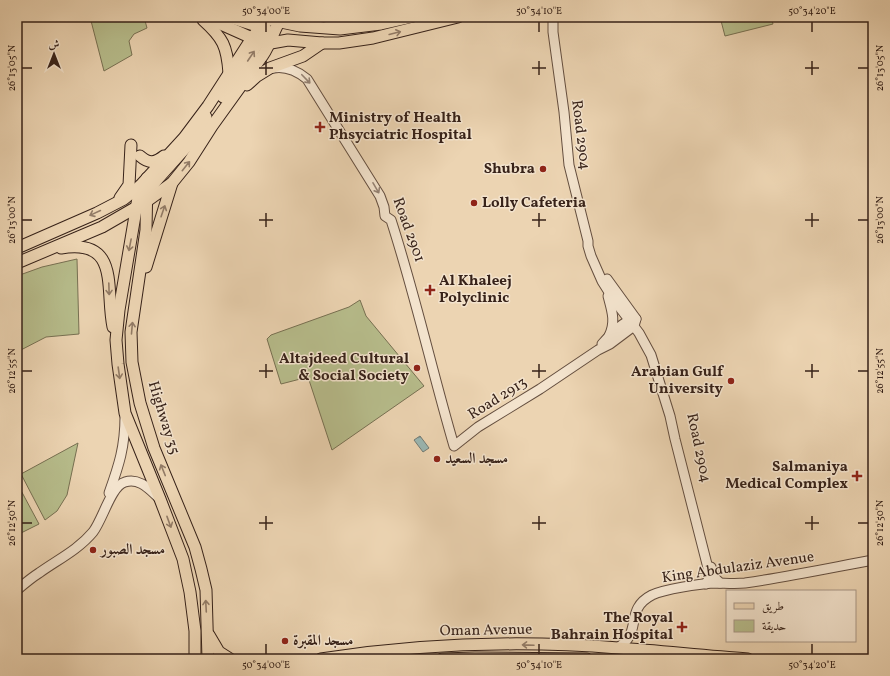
<svg xmlns="http://www.w3.org/2000/svg" width="890" height="676" font-family="Vollkorn,Amiri,serif">
<defs>
<pattern id="water-ripples" width="26" height="14" patternUnits="userSpaceOnUse"><rect width="26" height="14" fill="#9ab7b3"/><path d="M2 4q2-2 4 0t4 0M15 11q2-2 4 0t4 0" fill="none" stroke="#7e9491"/></pattern>
</defs>
<rect width="100%" height="100%" fill="#ecd4b2"/>
<filter id="stains"><feTurbulence type="fractalNoise" baseFrequency=".005" numOctaves="4"/><feColorMatrix values="0 0 0 0 .2 0 0 0 0 .09 0 0 0 0 .02 0 0 0 .5 -.17"/></filter>
<radialGradient id="worn" r=".72"><stop offset=".6" stop-color="#630" stop-opacity="0"/><stop offset="1" stop-color="#630" stop-opacity=".3"/></radialGradient>
<!-- green -->
<g fill="#b7bd8c" stroke="#777052">
<polygon points="90,17 144,17 147,28 134,34 129,41 132,55 104,71"/>
<polygon points="720,17 771,17 773,24 725,36"/>
<polygon points="77,259 79,334 46,337 17,352 17,276 42,267"/>
<polygon points="360,300 366,316 424,386 332,450 308,377 281,384 267,339 271,335 349,307"/>
<polygon points="78,443 67,495 57,511 45,520 21,474"/>
<polygon points="17,483 39,524 17,535"/>
</g>
<!-- water -->
<polygon fill="url(#water-ripples)" stroke="#727b75" points="420,436 429,448 423,452 414,440"/>
<g fill="none" stroke-linecap="round" stroke-linejoin="round">
<defs>
<g id="minor">
<polyline points="553,17 553,32 564,112 569,165 588,241 588,246 591,256 602,281 614,300 639,333 651,355 670,416 675,439 709,572 709,578 706,584"/>
<path d="M274,68c13,-2 23,3 33,11l73,117 4,11 1,9 6,4c24,74 41,151 63,226l24,-19 62,-38 58,-39 12,-6 24,-18 2,-7"/>
<polyline points="607,279 636,319"/>
<path d="M608,296c4,15 8,26 1,40"/>
<path d="M602,344c6,-7 22,-24 31,-24"/>
<path d="M109,493c10,-28 16,-46 16,-77"/>
<polyline points="711,567 715,578 720,583"/>
<path d="M17,590c7,-6 14,-12 22,-17 18,-13 39,-23 54,-41 10,-13 18,-46 32,-50 14,-5 25,8 34,16"/>
<path d="M617,648c27,-15 6,-38 35,-53 13,-6 47,-11 62,-12 10,0 21,1 31,0 43,-6 85,-15 128,-23"/>
</g>
<g id="major">
<polyline points="205,17 252,38 271,43 288,40 322,43 339,43 373,38 458,17"/>
<polyline points="229,17 266,29"/>
<polyline points="257,17 300,26 340,29 381,24 412,17"/>
<polyline points="326,17 342,23 351,24"/>
<path d="M203,20c20,18 24,26 26,53"/>
<polyline points="247,85 257,76 270,68 303,56 322,43"/>
<polyline points="223,97 264,34"/>
<path d="M140,156c9,8 15,7 24,0"/>
<polyline points="147,178 146,230 131,332 132,362 140,403 154,448 195,547 201,569 206,590 208,659"/>
<polyline points="140,186 119,310 116,340 118,364 125,413 160,499 183,559 190,592 195,631 195,659"/>
<polyline points="146,192 197,135 206,117"/>
<polyline points="120,198 129,185 131,145"/>
<polyline points="17,248 97,213 124,199 140,186 184,138 208,106 252,38 268,17"/>
<path d="M61,248c60,-10 44,41 52,79"/>
<path d="M17,263l85,-36 45,-26 25,-18 17,-21 23,-36 51,-71c8,-12 11,-26 19,-38"/>
<polyline points="146,267 172,183"/>
<polyline points="209,635 219,652 230,659"/>
<path d="M321,659c97,-15 199,-19 297,-11 43,3 87,8 130,11"/>
<polyline points="442,659 475,658 587,659"/>
</g>
</defs>
<!-- minor casing -->
<use href="#minor" stroke="#644e3f" stroke-width="11"/>
<!-- major casing -->
<use href="#major" stroke="#372219" stroke-width="13"/>
<!-- minor -->
<use href="#minor" stroke="#f3e3cd" stroke-width="9"/>
<!-- major -->
<use href="#major" stroke="#ecd4b2" stroke-width="11"/>
</g>
<!-- one-way arrows -->
<defs><path id="oneway-shaft" d="M-6 0H5M1.5-3L5.5 0L1.5 3" fill="none" stroke-width="1.6" stroke-linecap="round" stroke-linejoin="round"/></defs>
<g stroke="#927b66">
<use href="#oneway-shaft" transform="translate(395 33) rotate(-14)"/>
<use href="#oneway-shaft" transform="translate(251 56) rotate(-56)"/>
<use href="#oneway-shaft" transform="translate(186 166) rotate(-51)"/>
<use href="#oneway-shaft" transform="translate(163 211) rotate(-71)"/>
<use href="#oneway-shaft" transform="translate(95 213) rotate(155)"/>
<use href="#oneway-shaft" transform="translate(130 245) rotate(101)"/>
<use href="#oneway-shaft" transform="translate(109 289) rotate(88)"/>
<use href="#oneway-shaft" transform="translate(132 328) rotate(-85)"/>
<use href="#oneway-shaft" transform="translate(119 373) rotate(82)"/>
<use href="#oneway-shaft" transform="translate(163 470) rotate(-112)"/>
<use href="#oneway-shaft" transform="translate(169 522) rotate(70)"/>
<use href="#oneway-shaft" transform="translate(206 606) rotate(-93)"/>
<use href="#oneway-shaft" transform="translate(528 645) rotate(-178)"/>
</g>
<g stroke="#958273">
<use href="#oneway-shaft" transform="translate(306 79) rotate(46)"/>
<use href="#oneway-shaft" transform="translate(376 188) rotate(60)"/>
</g>
<!-- ticks -->
<path fill="none" stroke="#372219" stroke-width="1.5" d="M266,22v10M539,22v10M812,22v10M266,61v14M539,61v14M812,61v14M22,68h10M259,68h14M532,68h14M805,68h14M858,68h10M266,213v14M539,213v14M812,213v14M22,220h10M259,220h14M532,220h14M805,220h14M858,220h10M266,364v14M539,364v14M812,364v14M22,371h10M259,371h14M532,371h14M805,371h14M858,371h10M266,516v14M539,516v14M812,516v14M22,523h10M259,523h14M532,523h14M805,523h14M858,523h10M266,644v10M539,644v10M812,644v10"/>
<!-- markers -->
<g fill="#8f2418" stroke="#f3e3cd" stroke-width="1.5">
<path d="M318 121h4v4h4v4h-4v4h-4v-4h-4v-4h4z"/>
<circle cx="543" cy="169" r="4"/>
<circle cx="474" cy="203" r="4"/>
<path d="M428 284h4v4h4v4h-4v4h-4v-4h-4v-4h4z"/>
<circle cx="417" cy="368" r="4"/>
<circle cx="731" cy="381" r="4"/>
<circle cx="437" cy="459" r="4"/>
<path d="M855 470h4v4h4v4h-4v4h-4v-4h-4v-4h4z"/>
<circle cx="93" cy="550" r="4"/>
<path d="M680 621h4v4h4v4h-4v4h-4v-4h-4v-4h4z"/>
<circle cx="285" cy="641" r="4"/>
</g>
<g text-anchor="middle" dominant-baseline="central" stroke-width="3" stroke-linejoin="round" paint-order="stroke">
<!-- poi labels -->
<g font-size="15" font-weight="bold" fill="#372219" stroke="#f3e3cd" text-anchor="start">
<text x="329" y="118">Ministry of Health<tspan x="329" dy="17">Phsyciatric Hospital</tspan></text>
<text x="535" y="169" text-anchor="end">Shubra</text>
<text x="482" y="203">Lolly Cafeteria</text>
<text x="439" y="281">Al Khaleej<tspan x="439" dy="17">Polyclinic</tspan></text>
<text x="409" y="359" text-anchor="end">Altajdeed Cultural<tspan x="409" dy="17">&amp; Social Society</tspan></text>
<text x="723" y="372" text-anchor="end">Arabian Gulf<tspan x="723" dy="17">University</tspan></text>
<text x="445" y="459">مسجد السعيد</text>
<text x="848" y="467" text-anchor="end">Salmaniya<tspan x="848" dy="17">Medical Complex</tspan></text>
<text x="101" y="550">مسجد الصبور</text>
<text x="673" y="618" text-anchor="end">The Royal<tspan x="673" dy="17">Bahrain Hospital</tspan></text>
<text x="293" y="641">مسجد المقبرة</text>
</g>
<!-- street labels -->
<g font-size="15" fill="#372219" stroke="#f3e3cd">
<text transform="translate(580 135) rotate(83)">Road 2904</text>
<text transform="translate(408 230) rotate(70)">Road 2901</text>
<text transform="translate(498 399) rotate(-32)">Road 2913</text>
<text transform="translate(163 418) rotate(73)">Highway 35</text>
<text transform="translate(698 448) rotate(78)">Road 2904</text>
<text transform="translate(738 568) rotate(-8)">King Abdulaziz Avenue</text>
<text transform="translate(486 631) rotate(-1)">Oman Avenue</text>
</g>
</g>
<!-- margin -->
<rect width="890" height="676" fill="none" stroke="#ecd4b2" stroke-width="44"/>
<!-- legend -->
<rect x="726" y="590" width="130" height="52" fill="#f3e3cd" stroke="#a89685"/>
<rect x="734" y="603" width="20" height="6" fill="#ecd4b2" stroke="#a89685"/>
<text x="762" y="610" font-size="12" fill="#372219">طريق</text>
<rect x="734" y="620" width="20" height="12" fill="#b7bd8c" stroke="#a89685"/>
<text x="762" y="630" font-size="12" fill="#372219">حديقة</text>
<!-- north arrow -->
<g transform="translate(54 54)" stroke="#f3e3cd" stroke-width="3" paint-order="stroke">
<path d="M0-3L7 15L0 10L-7 15Z" fill="#372219"/>
<text y="-6" font-size="11" font-weight="bold" text-anchor="middle" fill="#372219">ش</text>
</g>
<rect x="22" y="22" width="846" height="632" fill="none" stroke="#372219" stroke-width="1.5"/>
<g font-size="10" text-anchor="middle" fill="#372219">
<text x="266" y="14">50°34'00"E</text>
<text x="539" y="14">50°34'10"E</text>
<text x="812" y="14">50°34'20"E</text>
<text transform="translate(11 68) rotate(-90)" y="4">26°13'05"N</text>
<text transform="translate(879 68) rotate(-90)" y="4">26°13'05"N</text>
<text transform="translate(11 220) rotate(-90)" y="4">26°13'00"N</text>
<text transform="translate(879 220) rotate(-90)" y="4">26°13'00"N</text>
<text transform="translate(11 371) rotate(-90)" y="4">26°12'55"N</text>
<text transform="translate(879 371) rotate(-90)" y="4">26°12'55"N</text>
<text transform="translate(11 523) rotate(-90)" y="4">26°12'50"N</text>
<text transform="translate(879 523) rotate(-90)" y="4">26°12'50"N</text>
<text x="266" y="668">50°34'00"E</text>
<text x="539" y="668">50°34'10"E</text>
<text x="812" y="668">50°34'20"E</text>
</g>
<rect width="100%" height="100%" filter="url(#stains)"/>
<rect width="100%" height="100%" fill="url(#worn)"/>
</svg>
